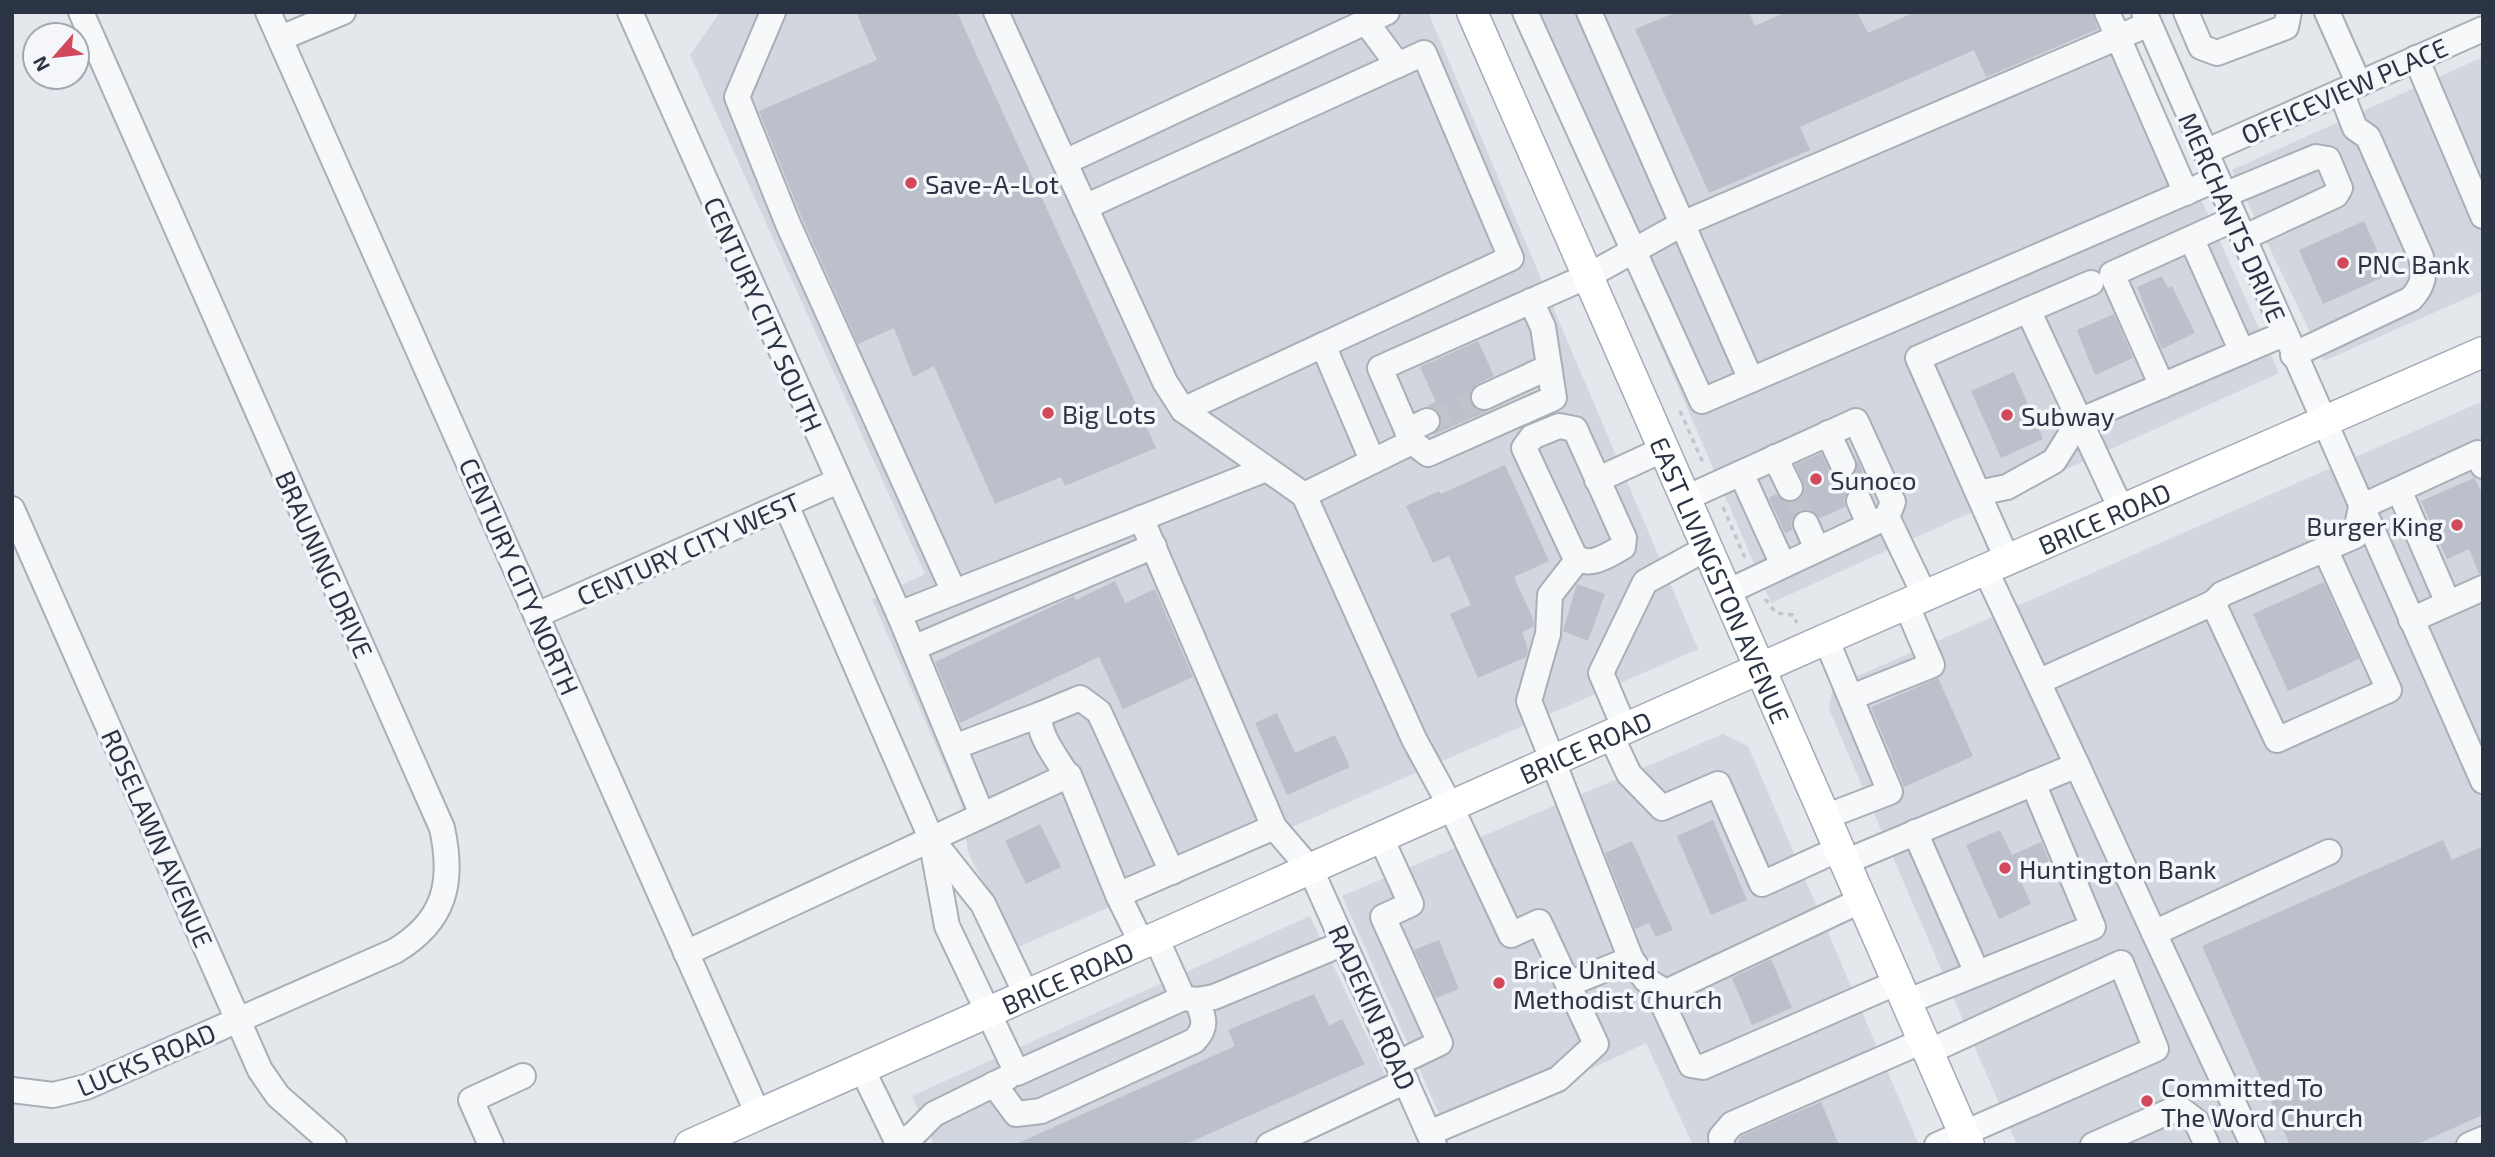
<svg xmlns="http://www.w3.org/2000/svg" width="2495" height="1157" font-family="'Exo 2',sans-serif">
<rect width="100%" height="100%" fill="#e4e7ec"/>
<!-- built -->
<g fill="#d2d6de">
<polygon points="720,12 1428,12 1698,649 1014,949 968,852 961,803 872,599 925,574 690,55"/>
<polygon points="1517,12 2117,12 2279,373 1771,603"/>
<polygon points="2483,57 2483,291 2324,361 2232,170"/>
<polygon points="2483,401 2483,1145 2017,1145 1829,709 1833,687"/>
<polygon points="1723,734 1748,746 1919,1145 1693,1145 1646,1043 1449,1136 1342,896"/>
<polygon points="1310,916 1395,1096 1288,1145 934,1145 912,1096"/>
</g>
<!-- building -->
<g fill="#bbc0ca">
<polygon points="856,12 957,12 1156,448 1065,486 1061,477 995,504 934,366 913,377 894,328 858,344 802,218 759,111 877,60"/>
<polygon points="1677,12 1749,12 1755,26 1786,12 1857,12 1868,33 1915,12 2092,12 2098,29 1986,77 1974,50 1800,127 1810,150 1709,193 1635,29"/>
<polygon points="2364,221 2388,275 2323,304 2299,250"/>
<polygon points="2162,276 2168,288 2172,286 2195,333 2162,349 2137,287"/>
<polygon points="2114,314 2133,358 2095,375 2077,330"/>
<polygon points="1478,341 1494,376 1477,384 1469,396 1475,409 1488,411 1433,435 1442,421 1436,409 1427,406 1436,402 1420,367"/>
<polygon points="2014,372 2043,439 2001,458 1971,391"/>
<polygon points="1821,453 1830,472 1841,480 1855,474 1857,459 1873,494 1861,486 1852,488 1844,499 1845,507 1820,518 1808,509 1799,511 1791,522 1792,530 1785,533 1769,498 1776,494 1788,503 1797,501 1805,488 1795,465"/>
<polygon points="1505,465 1549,561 1514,577 1534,621 1533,627 1522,632 1528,649 1526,657 1478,678 1450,614 1471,605 1449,556 1433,563 1406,506 1439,491 1441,494"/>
<polygon points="2474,478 2483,494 2483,573 2479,574 2469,549 2447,559 2421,501"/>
<polygon points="1115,581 1125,603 1155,589 1193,677 1123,709 1099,657 960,723 935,662 1074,596 1076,600"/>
<polygon points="2324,582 2359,659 2288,691 2253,614"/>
<polygon points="1577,584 1605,594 1588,641 1563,631"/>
<polygon points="1938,678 1973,756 1904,787 1871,707"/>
<polygon points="1277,713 1295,753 1335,735 1350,767 1287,795 1255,723"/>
<polygon points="1713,820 1747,900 1711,915 1677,836"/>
<polygon points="1040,824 1061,867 1026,884 1005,841"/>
<polygon points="2000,830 2012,855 2041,842 2049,861 2018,875 2031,904 1999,919 1966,845"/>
<polygon points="2443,840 2452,860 2483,846 2483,1115 2415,1145 2290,1145 2202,946"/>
<polygon points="1632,841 1673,930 1656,937 1649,923 1635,929 1605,853"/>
<polygon points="1439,940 1459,989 1436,998 1414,950"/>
<polygon points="1771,959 1792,1008 1752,1025 1732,978"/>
<polygon points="1314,994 1329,1026 1342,1019 1365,1064 1184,1145 1014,1145 1235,1046 1228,1030"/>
<polygon points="1821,1102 1839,1145 1737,1145 1741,1136"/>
</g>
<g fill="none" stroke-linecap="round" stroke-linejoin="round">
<!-- minor-tunnel -->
<g stroke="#bfc3cb" stroke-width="24" stroke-dasharray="24 12" stroke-linecap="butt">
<polyline points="1427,421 1484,397"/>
<polyline points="1843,465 1859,501"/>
<polyline points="1790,488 1806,524"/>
</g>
<defs>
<g id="minor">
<polyline points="268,12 758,1114"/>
<polyline points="630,12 899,614 982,815"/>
<polyline points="773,12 737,97 788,224 954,592"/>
<polyline points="996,12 1165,382 1183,410 1304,495 1414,739 1451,807 1511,935 1539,922 1596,1044 1558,1079 1429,1133"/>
<polyline points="1525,12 1702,401 1751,380"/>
<polyline points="1589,12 1751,380 2217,179"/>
<polyline points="2107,12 2186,193"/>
<polyline points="2144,12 2483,781"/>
<polyline points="2186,12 2201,47 2217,53 2286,27 2289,12"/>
<polyline points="2327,12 2359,84"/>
<polyline points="1366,22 1398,65"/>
<polyline points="281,38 343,12"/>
<polyline points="2416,58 2483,216"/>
<polyline points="2205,152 2483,29"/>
<polyline points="1065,162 1387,12"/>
<polyline points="2224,195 2316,157 2328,159 2340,188 2336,195 2243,238"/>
<polyline points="1085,207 1424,53 1511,258 1183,410"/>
<polyline points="2192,240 2242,352"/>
<polyline points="2028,310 2091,283"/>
<polyline points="1323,345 1372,460"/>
<path d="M2293,355l118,-56c13,-14 14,-24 10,-42l-53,-120 -13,-9 -14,-36"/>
<polyline points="2162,386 2112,274 2234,219"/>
<polyline points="1484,397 1549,367"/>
<path d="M1559,426l16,3 49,109 -1,9c-15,8 -35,23 -49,8l-50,-107 8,-11z"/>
<polyline points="1407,431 1427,421"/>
<polyline points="1828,433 1843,465"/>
<polyline points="1412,442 1428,454 1554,398 1543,327 1531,301"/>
<polyline points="1775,457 1790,488"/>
<polyline points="1741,473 1783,565"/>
<polyline points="1597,480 1664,449"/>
<polyline points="2399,490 2448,603"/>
<polyline points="1978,493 2007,487 2054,461 2079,421 2284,334"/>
<polyline points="1304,495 1412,442 1380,368 1588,276 1682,224 2149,24"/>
<polyline points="1686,498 1856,421 1893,502 1887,517 1926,598"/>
<polyline points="1859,501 1869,524"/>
<polyline points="786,505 931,838 947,926 1017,1073 1183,998 1156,938"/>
<polyline points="12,509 260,1070 278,1096 334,1145"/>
<polyline points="1141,518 1274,827 1311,870 1434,1145"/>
<polyline points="1806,524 1817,549"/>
<polyline points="2008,561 1918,358 2028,310 2122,511"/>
<polyline points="1727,592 1887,517"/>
<polyline points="2213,603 2222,594 2355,536 2361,507 2478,453 2483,466"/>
<polyline points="899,614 1266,469"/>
<polyline points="537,615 838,481"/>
<polyline points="2411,620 2483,588"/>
<polyline points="913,648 1154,546"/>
<polyline points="2040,681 2213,603 2277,740 2389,690 2325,549"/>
<polyline points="1852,697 1932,665 1907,606"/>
<polyline points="1625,729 1601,673 1645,582 1707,548"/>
<polyline points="1611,736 1629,774 1662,808 1718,784 1762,884 1839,849"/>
<polyline points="954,747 1039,715"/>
<polyline points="2077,765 2154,933"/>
<path d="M1067,775c-11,-18 -28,-38 -28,-60l41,-17 19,14 73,160"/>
<polyline points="1825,817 1890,792 1826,639"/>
<polyline points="1915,832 1977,973"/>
<polyline points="1381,838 1411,904 1383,917 1440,1043 1398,1063"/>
<polyline points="933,841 983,904 1027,996"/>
<polyline points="1845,862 2077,765 1986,571"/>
<polyline points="1862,900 1666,992 1662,1002 1691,1065 1703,1067 1898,982"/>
<polyline points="1142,944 1118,895 1274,827"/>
<polyline points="686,953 1069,775 1118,895"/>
<polyline points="1631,959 1646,980 1666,992"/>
<polyline points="1568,984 1631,959 1529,701 1548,634 1550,595 1578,559"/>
<polyline points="1184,998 1197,1000 1214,997 1344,943"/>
<polyline points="1906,1002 2093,927 2033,783"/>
<polyline points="1928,1052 2121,963 2156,1049 1937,1145"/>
<polyline points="862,1069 899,1145"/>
<path d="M994,1084l22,30 25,-3 153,-70c14,-14 10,-23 3,-41"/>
<path d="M12,1090l41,5 33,-8 309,-136c50,-30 59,-68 47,-123l-361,-816"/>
<polyline points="898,1143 913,1135 934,1114 1007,1078"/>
<polyline points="491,1145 471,1100 523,1076"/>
<polyline points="1269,1145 1406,1081"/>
<polyline points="1722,1145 1721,1137 1732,1124 1923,1041"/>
<polyline points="2093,1145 2168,1112 2183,1111 2196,1121 2207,1145"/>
<polyline points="2253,1145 2154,933 2329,852"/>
<polyline points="2469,1145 2483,1139"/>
</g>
<g id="major">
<path id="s1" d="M1472,12l497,1133"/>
<path id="s2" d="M690,1145l1136,-506 657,-287"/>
</g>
</defs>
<!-- minor casing -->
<use href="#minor" stroke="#a9aeb7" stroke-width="28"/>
<!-- major casing -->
<use href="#major" stroke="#a3abb8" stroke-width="33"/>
<!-- path -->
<g stroke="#c2c5cb" stroke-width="3.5" stroke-dasharray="5 5" stroke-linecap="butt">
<polyline points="1680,411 1704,465"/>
<polyline points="1723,507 1745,558"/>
<polyline points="1765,599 1776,613 1793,615 1797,623"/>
</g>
<!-- minor -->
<use href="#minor" stroke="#f7f8fa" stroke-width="24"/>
<!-- major -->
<use href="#major" stroke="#fff" stroke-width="30"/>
</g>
<!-- markers -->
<g fill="#d1495b" stroke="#f4f6f9" stroke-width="2.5">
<circle cx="911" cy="183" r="7"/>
<circle cx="2343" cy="263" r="7"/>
<circle cx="1048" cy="413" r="7"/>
<circle cx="2007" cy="415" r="7"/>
<circle cx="1816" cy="479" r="7"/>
<circle cx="2457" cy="525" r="7"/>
<circle cx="2005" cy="868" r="7"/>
<circle cx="1499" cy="983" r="7"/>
<circle cx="2147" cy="1101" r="7"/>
</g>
<g text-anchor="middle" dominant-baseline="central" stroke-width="7" stroke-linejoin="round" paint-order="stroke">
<!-- street labels -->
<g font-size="26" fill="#2b3445" stroke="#f4f6f9">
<text transform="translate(2344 90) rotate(-24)">OFFICEVIEW PLACE</text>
<text transform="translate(2233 217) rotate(66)">MERCHANTS DRIVE</text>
<text transform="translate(764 314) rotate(66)">CENTURY CITY SOUTH</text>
<text stroke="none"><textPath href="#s2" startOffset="1547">BRICE ROAD</textPath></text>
<text transform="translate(688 548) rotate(-24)">CENTURY CITY WEST</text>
<text transform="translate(325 564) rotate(66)">BRAUNING DRIVE</text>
<text transform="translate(520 576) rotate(66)">CENTURY CITY NORTH</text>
<text stroke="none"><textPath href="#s1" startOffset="620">EAST LIVINGSTON AVENUE</textPath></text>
<text stroke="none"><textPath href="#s2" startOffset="980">BRICE ROAD</textPath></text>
<text transform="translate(158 838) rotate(66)">ROSELAWN AVENUE</text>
<text stroke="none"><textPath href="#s2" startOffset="413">BRICE ROAD</textPath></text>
<text transform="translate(1373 1007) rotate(66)">RADEKIN ROAD</text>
<text transform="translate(146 1059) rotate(-23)">LUCKS ROAD</text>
</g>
<!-- poi labels -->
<g font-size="26" fill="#2b3445" stroke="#f4f6f9" text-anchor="start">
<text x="925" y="183">Save-A-Lot</text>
<text x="2357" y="263">PNC Bank</text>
<text x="1062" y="413">Big Lots</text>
<text x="2021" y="415">Subway</text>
<text x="1830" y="479">Sunoco</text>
<text x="2443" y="525" text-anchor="end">Burger King</text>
<text x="2019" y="868">Huntington Bank</text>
<text x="1513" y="968">Brice United<tspan x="1513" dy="30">Methodist Church</tspan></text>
<text x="2161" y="1086">Committed To<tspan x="2161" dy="30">The Word Church</tspan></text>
</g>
</g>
<!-- border -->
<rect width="2495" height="1157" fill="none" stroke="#2b3445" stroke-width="28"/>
<!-- north arrow -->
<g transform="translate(56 56) rotate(242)"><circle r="33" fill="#f4f6f9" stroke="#a4a8b1" stroke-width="2"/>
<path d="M0-5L12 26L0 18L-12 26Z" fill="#d1495b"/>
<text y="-10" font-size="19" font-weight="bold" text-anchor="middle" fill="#2b3445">N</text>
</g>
</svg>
